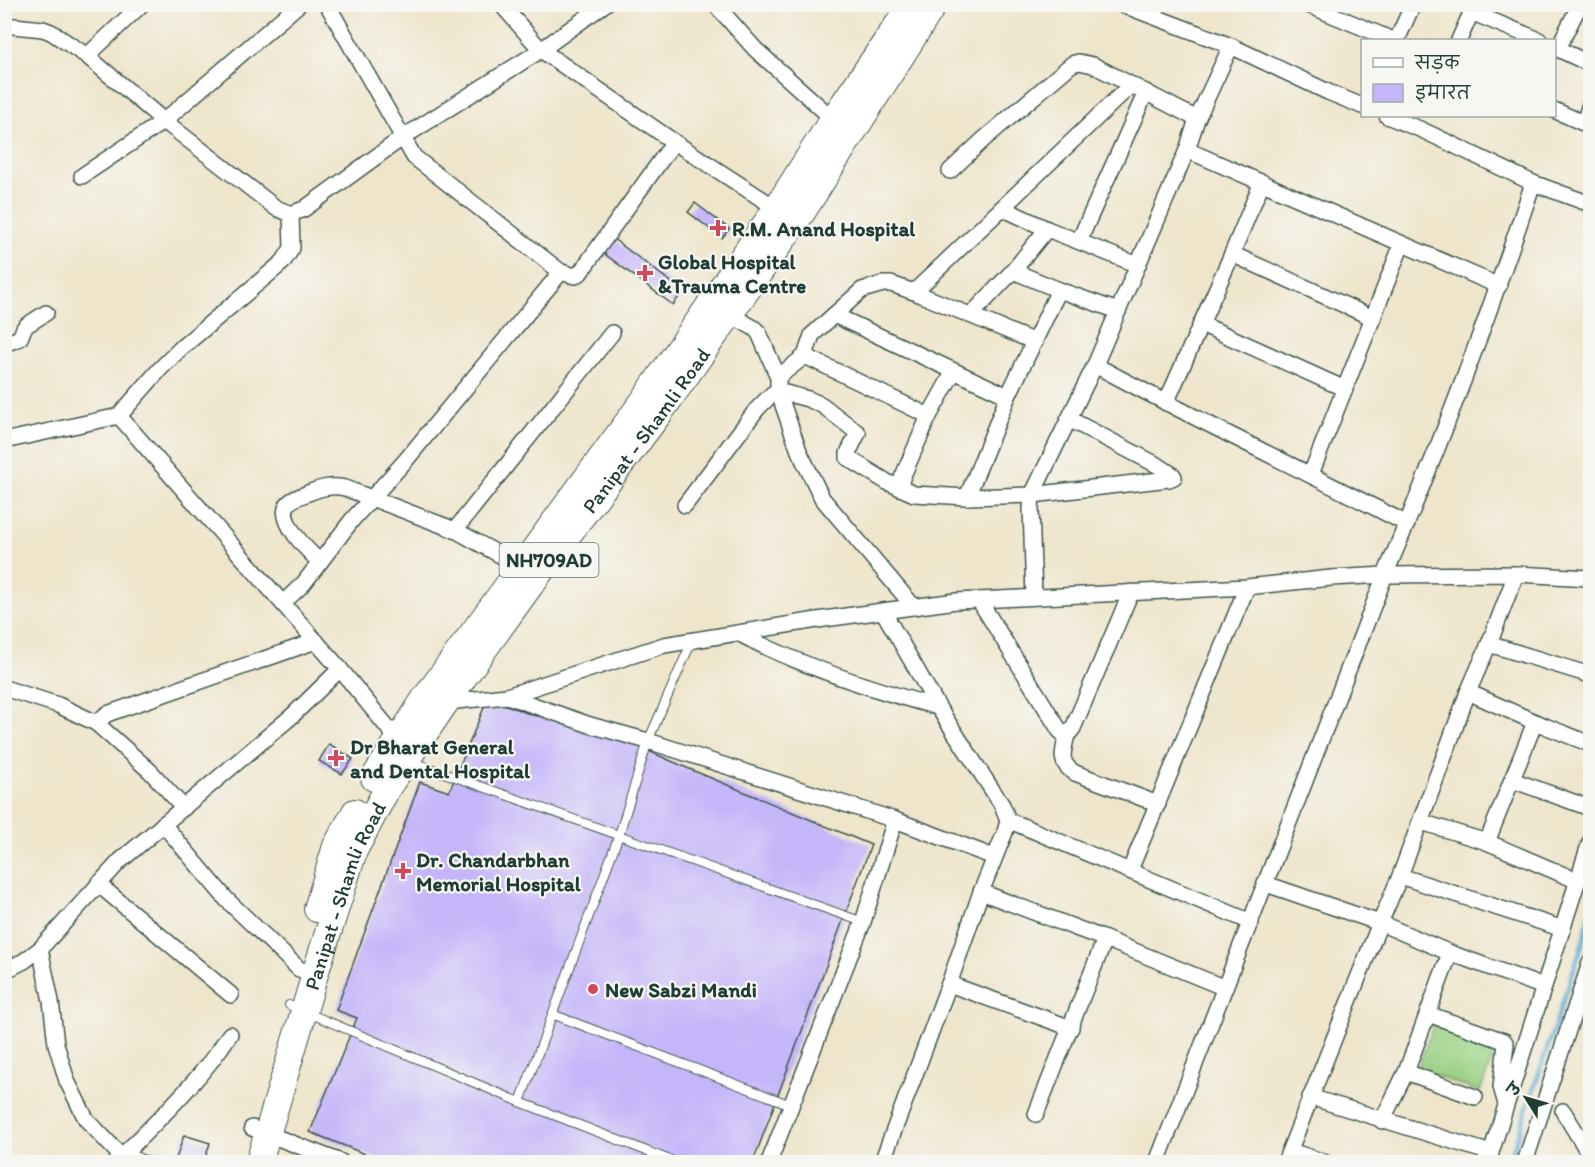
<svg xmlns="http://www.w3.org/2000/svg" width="1595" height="1167" font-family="Itim,'Playpen Sans Deva',sans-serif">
<rect width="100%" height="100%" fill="#f6f6f2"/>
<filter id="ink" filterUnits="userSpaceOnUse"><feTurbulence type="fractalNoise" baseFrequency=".0167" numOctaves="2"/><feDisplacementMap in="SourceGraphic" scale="12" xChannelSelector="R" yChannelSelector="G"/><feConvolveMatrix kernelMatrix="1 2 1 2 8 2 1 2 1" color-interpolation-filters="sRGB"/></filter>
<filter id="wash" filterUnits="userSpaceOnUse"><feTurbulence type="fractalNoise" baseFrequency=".008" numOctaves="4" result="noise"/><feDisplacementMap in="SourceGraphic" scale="24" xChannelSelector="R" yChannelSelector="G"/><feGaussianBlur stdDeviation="1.35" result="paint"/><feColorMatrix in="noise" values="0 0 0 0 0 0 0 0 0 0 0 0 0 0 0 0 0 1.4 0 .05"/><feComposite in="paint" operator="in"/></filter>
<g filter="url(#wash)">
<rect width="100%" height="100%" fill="#eee5cb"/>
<!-- green -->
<polygon fill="#9ad183" stroke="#5c875c" stroke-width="1.5" points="1435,1022 1497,1045 1480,1092 1417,1069"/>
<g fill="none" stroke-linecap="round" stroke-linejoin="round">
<!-- stream -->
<polyline stroke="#59acd4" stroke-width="4.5" points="1509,1162 1583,942 1590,914"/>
</g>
<g id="blocks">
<!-- building -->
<g fill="#c5b5f9">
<polygon points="695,203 729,229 722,238 688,212"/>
<polygon points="608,235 683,291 673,305 598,249"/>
<polygon points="488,698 532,715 590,725 687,768 871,845 753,1162 385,1162 310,1132 357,1018 336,1010 420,782 449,792"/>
<polygon points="329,744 353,759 342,774 319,761"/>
<polygon points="184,1135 210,1143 204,1162 175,1162"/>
</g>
</g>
</g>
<g filter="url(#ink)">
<use href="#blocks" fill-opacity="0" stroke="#3e564b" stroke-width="1.5"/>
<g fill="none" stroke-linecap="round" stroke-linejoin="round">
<defs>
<g id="service">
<polyline points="410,761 863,922"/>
<polyline points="289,1005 520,1102 675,1162"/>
<polyline points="552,1014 791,1105"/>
<polyline points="520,1102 619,835 648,741 692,641"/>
<polyline points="126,1153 150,1162"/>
</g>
<g id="minor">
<polyline points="327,4 414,157 561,272 575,276 580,273 674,142"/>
<polyline points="501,4 541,50 674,142 782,212"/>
<polyline points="715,4 755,49 833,119"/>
<polyline points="1121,4 1231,46 1328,92 1362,106"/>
<polyline points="1306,4 1393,40"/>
<polyline points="1471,12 1539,40"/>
<polyline points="4,25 43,29 51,32 87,56 164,121 276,208 291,214 304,209 402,138 541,50 605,4"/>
<polyline points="1397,40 1413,4"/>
<polyline points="1459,40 1475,4"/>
<polyline points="1554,47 1590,64"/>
<polyline points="1558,48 1580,4"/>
<polyline points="87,56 142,4"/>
<polyline points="1554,110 1590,126"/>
<polyline points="1387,116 1422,130 1533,183 1590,204"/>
<polyline points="1584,123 1590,104"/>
<polyline points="1187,150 1499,286"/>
<polyline points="950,171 983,140 1072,64 1079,62 1093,65 1197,119"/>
<polyline points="82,176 164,121 299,4"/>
<polyline points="1002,208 1047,229 1138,265"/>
<polyline points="1079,241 1146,92"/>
<polyline points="1232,254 1373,318"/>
<polyline points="1013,271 1059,290 1118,311"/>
<polyline points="729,314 754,328 759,333 778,377 778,391 799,451 822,498 914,607"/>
<polyline points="834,315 862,290 883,284 891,284 914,292"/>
<polyline points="971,315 1013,271 1047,229"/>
<polyline points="1201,324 1345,389"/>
<polyline points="1035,342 914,292 1131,85"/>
<polyline points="4,344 20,338 24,328 27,325 46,313"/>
<polyline points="805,356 929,416"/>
<path d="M1095,365c103,56 208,105 312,159"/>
<polyline points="778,377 805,356 812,335 834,315 954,371 1008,396"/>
<polyline points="1166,403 1232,254 1262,182"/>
<polyline points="119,416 340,669 398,740"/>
<polyline points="4,441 119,416 160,369 181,348 283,262 292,248 291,214"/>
<polyline points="1311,474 1402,244"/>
<polyline points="900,488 902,478 929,416 954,371"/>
<polyline points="967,497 1008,396 1059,290"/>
<polyline points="685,505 757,409 772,394 778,391 808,399 822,405 858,433 848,453 848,458 887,482 914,494 967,497 1032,495 1169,479 1174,477 1173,475 1159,466 1069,419"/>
<polyline points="455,530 612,333"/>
<path d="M320,562c-11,-10 -44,-42 -32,-58 4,-6 14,-8 20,-11 13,-5 23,-8 37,-5l110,42 72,40"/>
<polyline points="1034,597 1031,508 1032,495 1095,365 1187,150 1197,119 1231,46"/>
<polyline points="979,600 1060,731 1065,735 1070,732 1073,728 1131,592"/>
<polyline points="283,603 304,583 352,520 406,460 561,272"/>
<path d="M738,633c62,33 132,56 200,74"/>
<polyline points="1489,644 1590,675"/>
<polyline points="4,688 58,705 96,723 150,771 184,808"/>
<polyline points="1468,692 1535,722 1590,744"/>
<polyline points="507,696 590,725 648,741 895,820 994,857"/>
<polyline points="442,701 446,702 507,696 664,645 817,620 956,601 1247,587 1331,578 1385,575 1516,574 1590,578"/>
<polyline points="96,723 107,714 316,641"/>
<path d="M1067,735c-4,17 -9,28 8,38l83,31"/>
<polyline points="1512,780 1590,808"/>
<polyline points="1008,820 1251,922"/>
<polyline points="1421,822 1487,842 1578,881"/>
<polyline points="163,824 227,900 299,969 315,974"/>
<polyline points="1487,842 1535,722"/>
<polyline points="1130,870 1247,587"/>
<polyline points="1400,876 1563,929"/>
<polyline points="98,884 231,995"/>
<polyline points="1266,884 1380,923 1450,953 1544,987"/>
<polyline points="981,892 1105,939 1225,988"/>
<polyline points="40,949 51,1001 56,1044 67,1081 86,1119 122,1157"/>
<polyline points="4,971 24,961 40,949 120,861 292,716 340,669"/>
<polyline points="949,984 1071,1028"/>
<polyline points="1428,1014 1504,1041 1506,1044 1501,1087 1506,1104"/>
<polyline points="1406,1072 1475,1097"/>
<polyline points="1310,1097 1491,1153"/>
<polyline points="1563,1111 1590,1155"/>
<polyline points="1036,1114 1105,939"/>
<polyline points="1382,1121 1406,1072 1450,953"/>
<polyline points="252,1128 341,1162"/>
<polyline points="1290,1151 1324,1162"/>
<path d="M116,1162c38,-38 85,-82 114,-128"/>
<polyline points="769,1162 863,922 895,820"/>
<polyline points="882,1162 949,984 981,892 1005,832 1008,820 1002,805 938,707 883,611"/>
<path d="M1157,1162l228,-587c55,-128 104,-259 148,-392"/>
<polyline points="1285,1162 1380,923 1400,876 1468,692 1489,644 1516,574"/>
<polyline points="1488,1162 1590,842"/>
<polyline points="1525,1162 1590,963"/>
</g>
<g id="trunk">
<polyline points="374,778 425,698 644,400 776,209 833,119 912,4"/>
<polyline points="317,909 336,846 355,812"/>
<path id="s1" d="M259,1162l56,-188 39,-123 34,-64 58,-85 91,-126 124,-165 142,-200 131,-207"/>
</g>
</defs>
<!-- service casing -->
<use href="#service" stroke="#3e564b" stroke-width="10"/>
<!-- minor casing -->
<use href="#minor" stroke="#3e564b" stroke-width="18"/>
<!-- trunk casing -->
<use href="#trunk" stroke="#3e564b" stroke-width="28"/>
<!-- service -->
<use href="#service" stroke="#fff" stroke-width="8"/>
<!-- minor -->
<use href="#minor" stroke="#fff" stroke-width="15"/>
<!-- trunk -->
<use href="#trunk" stroke="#fff" stroke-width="26"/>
</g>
</g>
<!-- markers -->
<g fill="#d1495b" stroke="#f6f6f2" stroke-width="2">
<path d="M715 219h6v6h6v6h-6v6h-6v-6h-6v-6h6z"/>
<path d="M642 264h6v6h6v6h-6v6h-6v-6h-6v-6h6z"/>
<path d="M333 749h6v6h6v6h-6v6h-6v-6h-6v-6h6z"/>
<path d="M400 862h6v6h6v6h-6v6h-6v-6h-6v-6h6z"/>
<circle cx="593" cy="989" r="6"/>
</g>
<g text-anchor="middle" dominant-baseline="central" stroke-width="4.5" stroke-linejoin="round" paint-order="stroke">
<!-- shield labels -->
<rect fill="#f6f6f2" stroke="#60746d" stroke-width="1.5" x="499.5" y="543" width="99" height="34" rx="4.5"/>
<g font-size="20" font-weight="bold" fill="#1f3d34">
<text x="549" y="560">NH709AD</text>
</g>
<!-- poi labels -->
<g font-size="21" font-weight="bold" fill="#1f3d34" stroke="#f6f6f2" text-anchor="start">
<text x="732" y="228">R.M. Anand Hospital</text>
<text x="658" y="261">Global Hospital<tspan x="658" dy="24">&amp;Trauma Centre</tspan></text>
<text x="350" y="746">Dr Bharat General<tspan x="350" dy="24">and Dental Hospital</tspan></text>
<text x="416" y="859">Dr. Chandarbhan<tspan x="416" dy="24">Memorial Hospital</tspan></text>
<text x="605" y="989">New Sabzi Mandi</text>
</g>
<!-- street labels -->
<g font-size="21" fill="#1f3d34" stroke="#f6f6f2">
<text stroke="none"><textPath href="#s1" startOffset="838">Panipat - Shamli Road</textPath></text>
<text stroke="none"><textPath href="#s1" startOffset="280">Panipat - Shamli Road</textPath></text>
</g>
</g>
<!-- margin -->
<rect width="1595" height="1167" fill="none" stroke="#f6f6f2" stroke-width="24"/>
<!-- legend -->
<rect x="1361" y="39" width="195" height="78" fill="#f6f6f2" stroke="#a0aca6" stroke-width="1.5"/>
<rect x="1373" y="58" width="30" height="9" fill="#ffffff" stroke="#a0aca6" stroke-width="1.5"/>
<text x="1415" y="69" font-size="18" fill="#1f3d34">सड़क</text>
<rect x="1373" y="84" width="30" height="18" fill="#c5b5f9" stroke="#a0aca6" stroke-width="1.5"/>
<text x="1415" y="99" font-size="18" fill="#1f3d34">इमारत</text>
<!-- north arrow -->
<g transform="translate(1526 1098) rotate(307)" stroke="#f6f6f2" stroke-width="4.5" paint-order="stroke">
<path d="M0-4.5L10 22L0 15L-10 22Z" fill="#1f3d34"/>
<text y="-9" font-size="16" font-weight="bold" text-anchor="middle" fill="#1f3d34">उ</text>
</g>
</svg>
